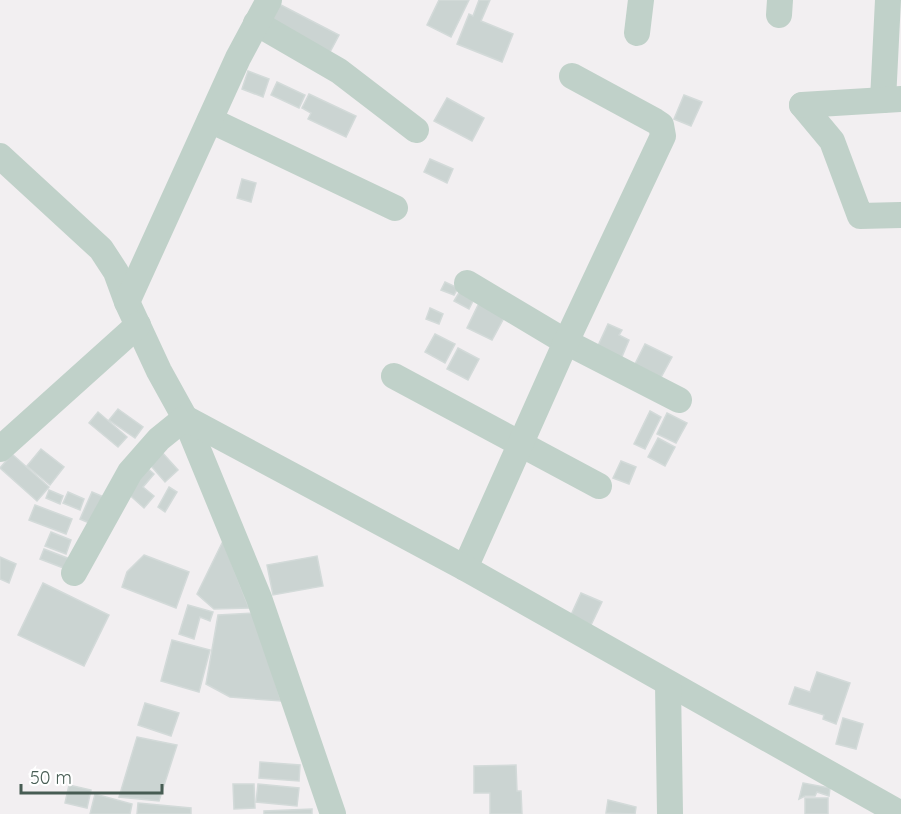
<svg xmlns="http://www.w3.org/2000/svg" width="901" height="814" font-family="Quicksand,sans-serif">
<rect width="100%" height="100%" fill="#f2eff1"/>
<!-- building -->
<g fill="#cbd4d2" stroke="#d3dad9" stroke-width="1.5">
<polygon points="439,0 469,0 451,37 427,25"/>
<polygon points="479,0 490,0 481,21 513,34 502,62 457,44 469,14 473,16"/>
<polygon points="279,4 339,35 330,52 270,21"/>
<polygon points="248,71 269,79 263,97 242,89"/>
<polygon points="277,82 305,95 299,108 271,95"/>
<polygon points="309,94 356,116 346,137 308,119 311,113 302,108"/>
<polygon points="684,95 702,102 691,126 674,119"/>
<polygon points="447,98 484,118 472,141 434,121"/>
<polygon points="430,159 453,169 447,183 424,172"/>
<polygon points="242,179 256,183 251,202 237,198"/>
<polygon points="445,282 458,288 454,295 441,290"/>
<polygon points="460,291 474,299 469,309 454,301"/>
<polygon points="479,303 505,316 492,340 467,328"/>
<polygon points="430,308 443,314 439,324 426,319"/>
<polygon points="608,324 622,330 619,335 629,340 621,359 597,348"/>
<polygon points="435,334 455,344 445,363 425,352"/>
<polygon points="645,344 672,357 659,381 633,368"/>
<polygon points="458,348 479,359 468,380 447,369"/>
<polygon points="118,409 143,427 135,438 109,420"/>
<polygon points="650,411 661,417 645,449 634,444"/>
<polygon points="98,412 127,437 118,447 89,423"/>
<polygon points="667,413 687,423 676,443 657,434"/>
<polygon points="658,438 675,447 665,466 648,457"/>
<polygon points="41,449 64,467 50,485 27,466"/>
<polygon points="159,449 178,470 165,482 146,460"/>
<polygon points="12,454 49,487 37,501 0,468"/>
<polygon points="621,461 636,467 629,484 613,478"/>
<polygon points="145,466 154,474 143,487 154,496 144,508 124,490"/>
<polygon points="169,487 177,492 165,512 158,507"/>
<polygon points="49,490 63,496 60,504 46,498"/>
<polygon points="68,492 84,499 80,510 63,503"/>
<polygon points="92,492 106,498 94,525 80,519"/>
<polygon points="35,505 72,519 66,534 29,520"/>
<polygon points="51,532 71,540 66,554 45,546"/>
<polygon points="223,541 249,608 214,609 197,594"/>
<polygon points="44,549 70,559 66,569 40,559"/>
<polygon points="144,555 189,572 176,608 122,587 127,572"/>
<polygon points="317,556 323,586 273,595 267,565"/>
<polygon points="0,557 16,564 9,583 0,579"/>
<polygon points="43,583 109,615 84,666 18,635"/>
<polygon points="581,593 602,602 591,625 571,615"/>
<polygon points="188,605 213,612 210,621 200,617 194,639 179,634"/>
<polygon points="254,613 281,701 230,697 206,684 218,615"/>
<polygon points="172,640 210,650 199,692 161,681"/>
<polygon points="817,672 850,683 836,724 823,719 824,715 789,704 795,687 810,692"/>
<polygon points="145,703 179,713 171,736 138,725"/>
<polygon points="843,718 863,724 856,749 836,744"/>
<polygon points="137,737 177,745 159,801 119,797"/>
<polygon points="260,762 300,765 299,781 259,778"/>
<polygon points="516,765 517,791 521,791 522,814 490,814 490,793 474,793 474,766"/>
<polygon points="803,783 830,788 829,796 817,792 815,796 805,796 799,799"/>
<polygon points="233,784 254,784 255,808 234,809"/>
<polygon points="258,784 299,788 297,806 256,802"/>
<polygon points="69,785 91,790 87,808 65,803"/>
<polygon points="95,794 132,804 130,814 90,814"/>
<rect x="805" y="798" width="23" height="16"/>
<polygon points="608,800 636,807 635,814 606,813"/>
<polygon points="138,803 191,808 191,814 137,814"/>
<polygon points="312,809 312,814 264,814 264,811"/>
</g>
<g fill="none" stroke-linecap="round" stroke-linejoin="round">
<!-- minor -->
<g stroke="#c0d1c9" stroke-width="26">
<polyline points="779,15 780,0"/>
<polyline points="256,23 339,71 416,130"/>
<polyline points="637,33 641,0"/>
<polyline points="883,100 888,0"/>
<polyline points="802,105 832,141 860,216 901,215"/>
<polyline points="802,105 901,99"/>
<polyline points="210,120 395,208"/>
<polyline points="0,156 101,249 116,272 127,302 159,371 185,418 259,598 333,814"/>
<polyline points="467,283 566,342 679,400"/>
<polyline points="127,302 238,58 269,0"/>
<polyline points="394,376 599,486"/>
<polyline points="0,449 138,325"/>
<polyline points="465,568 566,342 663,136 661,125 655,121 572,76"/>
<polyline points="74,573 130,472 159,439 185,418 465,568 901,814"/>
<polyline points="668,684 670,814"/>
</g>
</g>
<!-- scale -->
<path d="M21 784v9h141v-9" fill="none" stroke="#475c53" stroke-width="3"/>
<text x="30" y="784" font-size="18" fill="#475c53" stroke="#ffffff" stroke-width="4.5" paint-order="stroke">50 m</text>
</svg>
